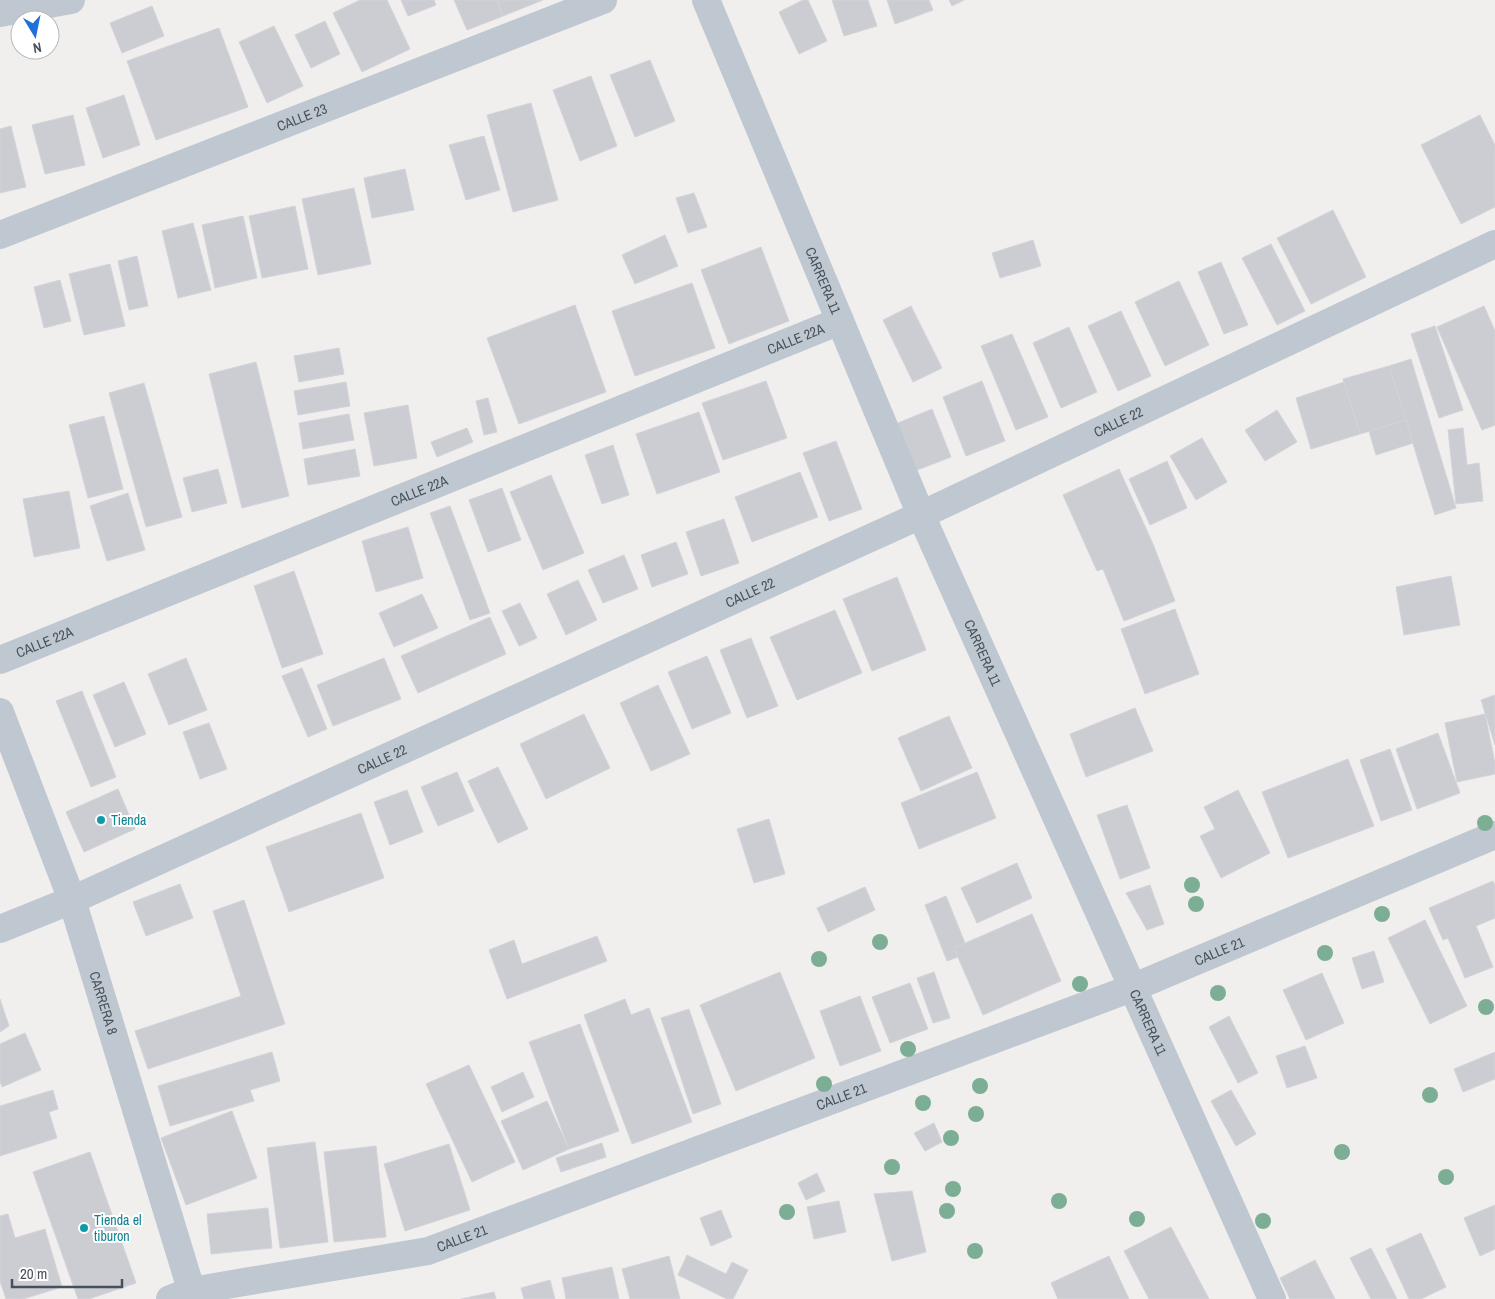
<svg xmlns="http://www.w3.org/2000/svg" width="1495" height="1299" font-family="'Archivo Narrow',sans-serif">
<rect width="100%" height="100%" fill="#f1eeee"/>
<!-- building -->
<g fill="#cbcdd3" stroke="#d2d4d9">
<polygon points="360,0 387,0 410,49 362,72 333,13"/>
<polygon points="401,0 434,0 436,5 408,16"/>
<polygon points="454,0 497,0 503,16 467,30"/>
<polygon points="497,0 543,0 503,16"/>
<polygon points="803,0 808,0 827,41 799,54 779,12"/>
<polygon points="832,0 868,0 877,26 844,36"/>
<polygon points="887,0 929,0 933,10 895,24"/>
<polygon points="949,0 964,0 952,6"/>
<polygon points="152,6 164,36 122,53 110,23"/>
<polygon points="325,21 340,54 311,68 295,35"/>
<polygon points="274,26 303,86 267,103 239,42"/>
<polygon points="219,28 248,107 156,140 127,61"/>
<polygon points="650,60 675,121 635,137 610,75"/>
<polygon points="591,76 617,146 580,161 553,90"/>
<polygon points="124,95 140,145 103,158 86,108"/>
<polygon points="531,103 558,200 513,212 487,115"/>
<polygon points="73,115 85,165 45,174 32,125"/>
<polygon points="1480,115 1495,145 1495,207 1461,224 1421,145"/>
<polygon points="11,126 26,187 0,193 0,129"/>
<polygon points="484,136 500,190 466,200 449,145"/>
<polygon points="405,169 414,210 372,218 364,178"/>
<polygon points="354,188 371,264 318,275 302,199"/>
<polygon points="694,193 707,227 688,233 676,198"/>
<polygon points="295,206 308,269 262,278 249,216"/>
<polygon points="1333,210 1366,277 1311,304 1277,238"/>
<polygon points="243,216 257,278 215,288 202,225"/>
<polygon points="193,223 211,290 178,298 162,231"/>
<polygon points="665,235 678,266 635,284 622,255"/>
<polygon points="1033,240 1041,266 1000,278 992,253"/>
<polygon points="1271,244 1305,311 1277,325 1242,258"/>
<polygon points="761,247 789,321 729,344 701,270"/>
<polygon points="137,256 148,306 129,310 118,261"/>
<polygon points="1221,262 1248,325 1224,334 1198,272"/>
<polygon points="110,264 125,326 84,335 69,274"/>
<polygon points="60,280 71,321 44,328 34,287"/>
<polygon points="1179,281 1209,345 1165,366 1135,302"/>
<polygon points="692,283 715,348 635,376 612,311"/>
<polygon points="575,305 606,392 519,424 487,338"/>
<polygon points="911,306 942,368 913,382 883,320"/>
<polygon points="1484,306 1495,331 1495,425 1482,430 1437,327"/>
<polygon points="1121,311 1151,376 1118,391 1088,326"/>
<polygon points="1435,326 1463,410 1439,418 1411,334"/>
<polygon points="1069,327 1097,392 1061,408 1033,343"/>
<polygon points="1012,334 1048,417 1016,430 981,346"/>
<polygon points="339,348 344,374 299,382 294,356"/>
<polygon points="1411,359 1456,508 1435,515 1389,366"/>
<polygon points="256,362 289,496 242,508 209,374"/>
<polygon points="1389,366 1406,420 1360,434 1343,379"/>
<polygon points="766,381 787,438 723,460 702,403"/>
<polygon points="982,381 1005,441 966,456 943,397"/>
<polygon points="346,382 350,406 298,415 294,391"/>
<polygon points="1344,382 1360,434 1311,449 1296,398"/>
<polygon points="144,383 182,517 146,527 109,393"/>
<polygon points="488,398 497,432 484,435 476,401"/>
<polygon points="408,405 417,458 374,466 364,413"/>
<polygon points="932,409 951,457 912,472 893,425"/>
<polygon points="1277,410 1297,442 1265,461 1245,430"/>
<polygon points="699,412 720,472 657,494 636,434"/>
<polygon points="349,414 354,440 303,449 299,423"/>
<polygon points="104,416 123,489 88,498 69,425"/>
<polygon points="1406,420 1413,443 1376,455 1369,431"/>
<polygon points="467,428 473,442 437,457 431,442"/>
<polygon points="1463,428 1467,465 1479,463 1483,501 1456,504 1448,430"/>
<polygon points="1202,438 1227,482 1196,500 1170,456"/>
<polygon points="836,441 862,509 829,521 803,453"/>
<polygon points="613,445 629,495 602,504 585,455"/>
<polygon points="355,449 360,476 308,485 304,459"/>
<polygon points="1167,461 1187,508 1150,525 1129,479"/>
<polygon points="218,469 227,503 192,512 183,478"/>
<polygon points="1119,469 1153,544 1175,601 1124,621 1103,569 1097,571 1063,495"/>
<polygon points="800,472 818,517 752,542 735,497"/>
<polygon points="551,475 584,553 543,570 510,492"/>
<polygon points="502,488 521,540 488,552 469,500"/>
<polygon points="69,491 80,548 34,557 23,499"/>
<polygon points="128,493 145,550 107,561 90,506"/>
<polygon points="450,506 490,613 470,620 430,513"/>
<polygon points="724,519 739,563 701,576 686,532"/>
<polygon points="408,527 423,578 376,592 362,541"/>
<polygon points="676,542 688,574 652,587 641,555"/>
<polygon points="624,555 638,589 603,603 588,570"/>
<polygon points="294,571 323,654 282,668 254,586"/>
<polygon points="1451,576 1460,625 1404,635 1396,587"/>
<polygon points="897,577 926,650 872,671 843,599"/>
<polygon points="578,580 597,620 566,635 547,594"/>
<polygon points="422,594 438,628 394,647 379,613"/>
<polygon points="520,603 537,638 519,646 502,611"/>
<polygon points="1175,609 1199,674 1145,694 1121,629"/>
<polygon points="835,610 862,673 797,700 770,637"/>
<polygon points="490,617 506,654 418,693 401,656"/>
<polygon points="751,638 778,706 747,718 720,650"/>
<polygon points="707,656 731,713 692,729 668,672"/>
<polygon points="186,658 207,710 169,725 148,674"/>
<polygon points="384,658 401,699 333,726 317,685"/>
<polygon points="302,668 327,729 308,737 282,676"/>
<polygon points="124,682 146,734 115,747 93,695"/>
<polygon points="658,685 690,754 651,771 620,703"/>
<polygon points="82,691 116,777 91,787 56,701"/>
<polygon points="1495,695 1495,745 1481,700"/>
<polygon points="1135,708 1153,751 1086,777 1070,734"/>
<polygon points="584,714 610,768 546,799 520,744"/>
<polygon points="1485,714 1495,763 1495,774 1457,782 1445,723"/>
<polygon points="949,716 972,768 921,791 898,738"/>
<polygon points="209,723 227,769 200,779 183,732"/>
<polygon points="1438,733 1460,793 1417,809 1396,749"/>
<polygon points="1390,749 1412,810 1381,821 1360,760"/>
<polygon points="1348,759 1374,826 1288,858 1262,792"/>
<polygon points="498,767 528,829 498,843 468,781"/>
<polygon points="457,772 474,811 438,826 421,787"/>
<polygon points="977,772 996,818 919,849 901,803"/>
<polygon points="118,789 135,829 84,852 66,812"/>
<polygon points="407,790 423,832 390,845 374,802"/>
<polygon points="1238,790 1270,853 1221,878 1200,836 1215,829 1204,807"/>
<polygon points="1127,805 1150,868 1120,879 1097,815"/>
<polygon points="361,813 384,878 289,912 266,847"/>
<polygon points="769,819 785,874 754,883 737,829"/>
<polygon points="1017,863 1032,898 977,923 961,888"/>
<polygon points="1493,881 1495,886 1495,918 1476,926 1493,967 1465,978 1448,938 1443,940 1429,908"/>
<polygon points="180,884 193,918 146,936 133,902"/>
<polygon points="1150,885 1164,924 1147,930 1126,893"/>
<polygon points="865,887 875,910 828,932 817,908"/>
<polygon points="946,896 969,953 947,961 925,905"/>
<polygon points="244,900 285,1024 148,1069 135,1031 241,996 213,911"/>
<polygon points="1032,914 1061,981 983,1015 954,948"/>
<polygon points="1425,920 1467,1006 1430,1024 1388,938"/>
<polygon points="597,936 607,961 507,999 489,950 514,940 522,964"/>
<polygon points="1374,951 1384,982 1362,989 1352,958"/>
<polygon points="780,972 815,1058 736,1091 700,1005"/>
<polygon points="934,972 950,1018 933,1023 917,978"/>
<polygon points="1322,973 1344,1023 1306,1040 1283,990"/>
<polygon points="910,983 928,1029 890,1043 872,997"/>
<polygon points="860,996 881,1051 840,1066 820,1011"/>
<polygon points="0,999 9,1026 0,1032"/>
<polygon points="625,999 631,1015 649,1008 692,1122 632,1144 584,1015"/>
<polygon points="689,1009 721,1104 693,1114 661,1018"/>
<polygon points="1229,1016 1258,1073 1238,1083 1209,1027"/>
<polygon points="580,1024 619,1131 569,1149 529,1042"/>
<polygon points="25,1033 41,1070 2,1087 0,1081 0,1044"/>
<polygon points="1305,1046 1317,1078 1287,1088 1276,1056"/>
<polygon points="272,1052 280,1081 250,1090 254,1101 170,1126 158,1086"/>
<polygon points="1495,1052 1495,1079 1463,1092 1454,1069"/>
<polygon points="469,1065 515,1162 472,1182 426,1084"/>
<polygon points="523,1072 534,1097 502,1112 491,1087"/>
<polygon points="53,1090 58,1109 49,1112 57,1138 0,1156 0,1106"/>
<polygon points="1231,1090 1256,1134 1236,1146 1211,1101"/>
<polygon points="547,1101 569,1149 523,1170 501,1121"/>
<polygon points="232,1111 257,1178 186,1205 161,1138"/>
<polygon points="934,1123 942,1142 925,1151 914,1133"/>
<polygon points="315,1142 328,1242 280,1248 267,1148"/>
<polygon points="602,1143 606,1157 561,1172 556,1158"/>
<polygon points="449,1144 470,1210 405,1231 384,1164"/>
<polygon points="376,1146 386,1237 334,1242 324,1152"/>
<polygon points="90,1152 136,1283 89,1299 78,1299 33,1172"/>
<polygon points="817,1173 825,1191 806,1200 798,1183"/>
<polygon points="912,1191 926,1252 892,1261 874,1194"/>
<polygon points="839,1201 846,1232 814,1239 807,1207"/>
<polygon points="1495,1205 1495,1249 1480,1256 1464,1218"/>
<polygon points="268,1208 272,1248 211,1254 207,1214"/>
<polygon points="721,1210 732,1237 711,1246 700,1218"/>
<polygon points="8,1214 15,1238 45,1229 62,1287 23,1299 6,1299 0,1281 0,1216"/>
<polygon points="1171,1227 1209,1299 1149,1299 1124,1251"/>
<polygon points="1421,1233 1446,1287 1421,1299 1409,1299 1386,1249"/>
<polygon points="1371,1248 1397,1299 1371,1299 1350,1258"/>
<polygon points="687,1255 726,1274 732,1262 748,1270 733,1299 727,1299 678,1275"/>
<polygon points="669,1256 680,1299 630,1299 622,1269"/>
<polygon points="1109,1256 1129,1299 1058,1299 1051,1283"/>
<polygon points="1315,1260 1335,1299 1290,1299 1280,1278"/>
<polygon points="612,1267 619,1299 566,1299 562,1278"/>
<polygon points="550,1280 555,1299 524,1299 521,1288"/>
<polygon points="494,1292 496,1299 461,1299"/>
</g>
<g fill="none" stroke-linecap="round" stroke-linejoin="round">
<!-- street -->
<g stroke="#bfc8d0" stroke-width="28">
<path id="s1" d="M706,0l215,515 351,784"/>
<polyline points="0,13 71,0"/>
<path id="s2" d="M0,235l603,-235"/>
<path id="s3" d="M0,660l840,-339"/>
<path id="s4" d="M0,712l72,188 122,399"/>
<path id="s5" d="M0,929l72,-29 849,-385 574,-271"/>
<path id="s6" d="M170,1299l21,-8 237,-40 704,-263 363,-153"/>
</g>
</g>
<!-- trees -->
<g fill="#7bae94">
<circle cx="1485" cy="823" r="8"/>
<circle cx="1192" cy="885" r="8"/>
<circle cx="1196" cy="904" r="8"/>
<circle cx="1382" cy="914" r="8"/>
<circle cx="880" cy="942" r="8"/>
<circle cx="1325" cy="953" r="8"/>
<circle cx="819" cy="959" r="8"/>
<circle cx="1080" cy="984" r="8"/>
<circle cx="1218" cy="993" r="8"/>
<circle cx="1486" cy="1007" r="8"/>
<circle cx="908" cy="1049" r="8"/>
<circle cx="824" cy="1084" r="8"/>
<circle cx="980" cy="1086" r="8"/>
<circle cx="1430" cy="1095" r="8"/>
<circle cx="923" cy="1103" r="8"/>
<circle cx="976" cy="1114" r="8"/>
<circle cx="951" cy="1138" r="8"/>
<circle cx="1342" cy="1152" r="8"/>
<circle cx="892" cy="1167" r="8"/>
<circle cx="1446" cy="1177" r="8"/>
<circle cx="953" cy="1189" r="8"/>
<circle cx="1059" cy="1201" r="8"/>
<circle cx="947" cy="1211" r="8"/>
<circle cx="787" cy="1212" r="8"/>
<circle cx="1137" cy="1219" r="8"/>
<circle cx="1263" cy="1221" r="8"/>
<circle cx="975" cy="1251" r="8"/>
</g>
<!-- markers -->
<g fill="#0f9aa8" stroke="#fff" stroke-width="2">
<circle cx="101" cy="820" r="5"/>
<circle cx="84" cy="1228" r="5"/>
</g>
<g text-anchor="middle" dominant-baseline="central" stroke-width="4" stroke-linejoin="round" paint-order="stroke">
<!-- street labels -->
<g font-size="14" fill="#47515b" stroke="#fff">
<text stroke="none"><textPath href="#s2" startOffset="324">CALLE 23</textPath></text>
<text stroke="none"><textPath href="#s1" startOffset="304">CARRERA 11</textPath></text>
<text stroke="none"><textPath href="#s3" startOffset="858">CALLE 22A</textPath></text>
<text stroke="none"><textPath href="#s5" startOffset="1228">CALLE 22</textPath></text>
<text stroke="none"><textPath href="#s3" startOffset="452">CALLE 22A</textPath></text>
<text stroke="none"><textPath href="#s5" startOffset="822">CALLE 22</textPath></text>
<text stroke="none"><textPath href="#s3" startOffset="48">CALLE 22A</textPath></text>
<text stroke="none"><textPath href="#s1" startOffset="709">CARRERA 11</textPath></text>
<text stroke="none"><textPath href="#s5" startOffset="418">CALLE 22</textPath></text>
<text stroke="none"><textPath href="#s6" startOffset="1109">CALLE 21</textPath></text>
<text stroke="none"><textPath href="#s4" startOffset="309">CARRERA 8</textPath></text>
<text stroke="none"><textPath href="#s1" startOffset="1114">CARRERA 11</textPath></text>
<text stroke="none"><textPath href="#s6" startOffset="704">CALLE 21</textPath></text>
<text stroke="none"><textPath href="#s6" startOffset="299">CALLE 21</textPath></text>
</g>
<!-- culture labels -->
<g font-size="14" fill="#0d838f" stroke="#fff" text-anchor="start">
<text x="111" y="820">Tienda</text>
<text x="94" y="1220">Tienda el<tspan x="94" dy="16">tiburon</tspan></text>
</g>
</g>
<!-- north arrow -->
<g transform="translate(35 35) rotate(170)"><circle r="24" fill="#ffffff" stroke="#b5b9bd"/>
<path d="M0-4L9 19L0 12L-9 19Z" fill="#2070d9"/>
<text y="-8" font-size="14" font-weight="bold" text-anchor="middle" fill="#47515b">N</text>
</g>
<!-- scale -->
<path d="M12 1279v8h110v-8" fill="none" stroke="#47515b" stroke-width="2.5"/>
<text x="20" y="1279" font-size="15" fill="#47515b" stroke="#ffffff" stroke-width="4" paint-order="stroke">20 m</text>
</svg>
